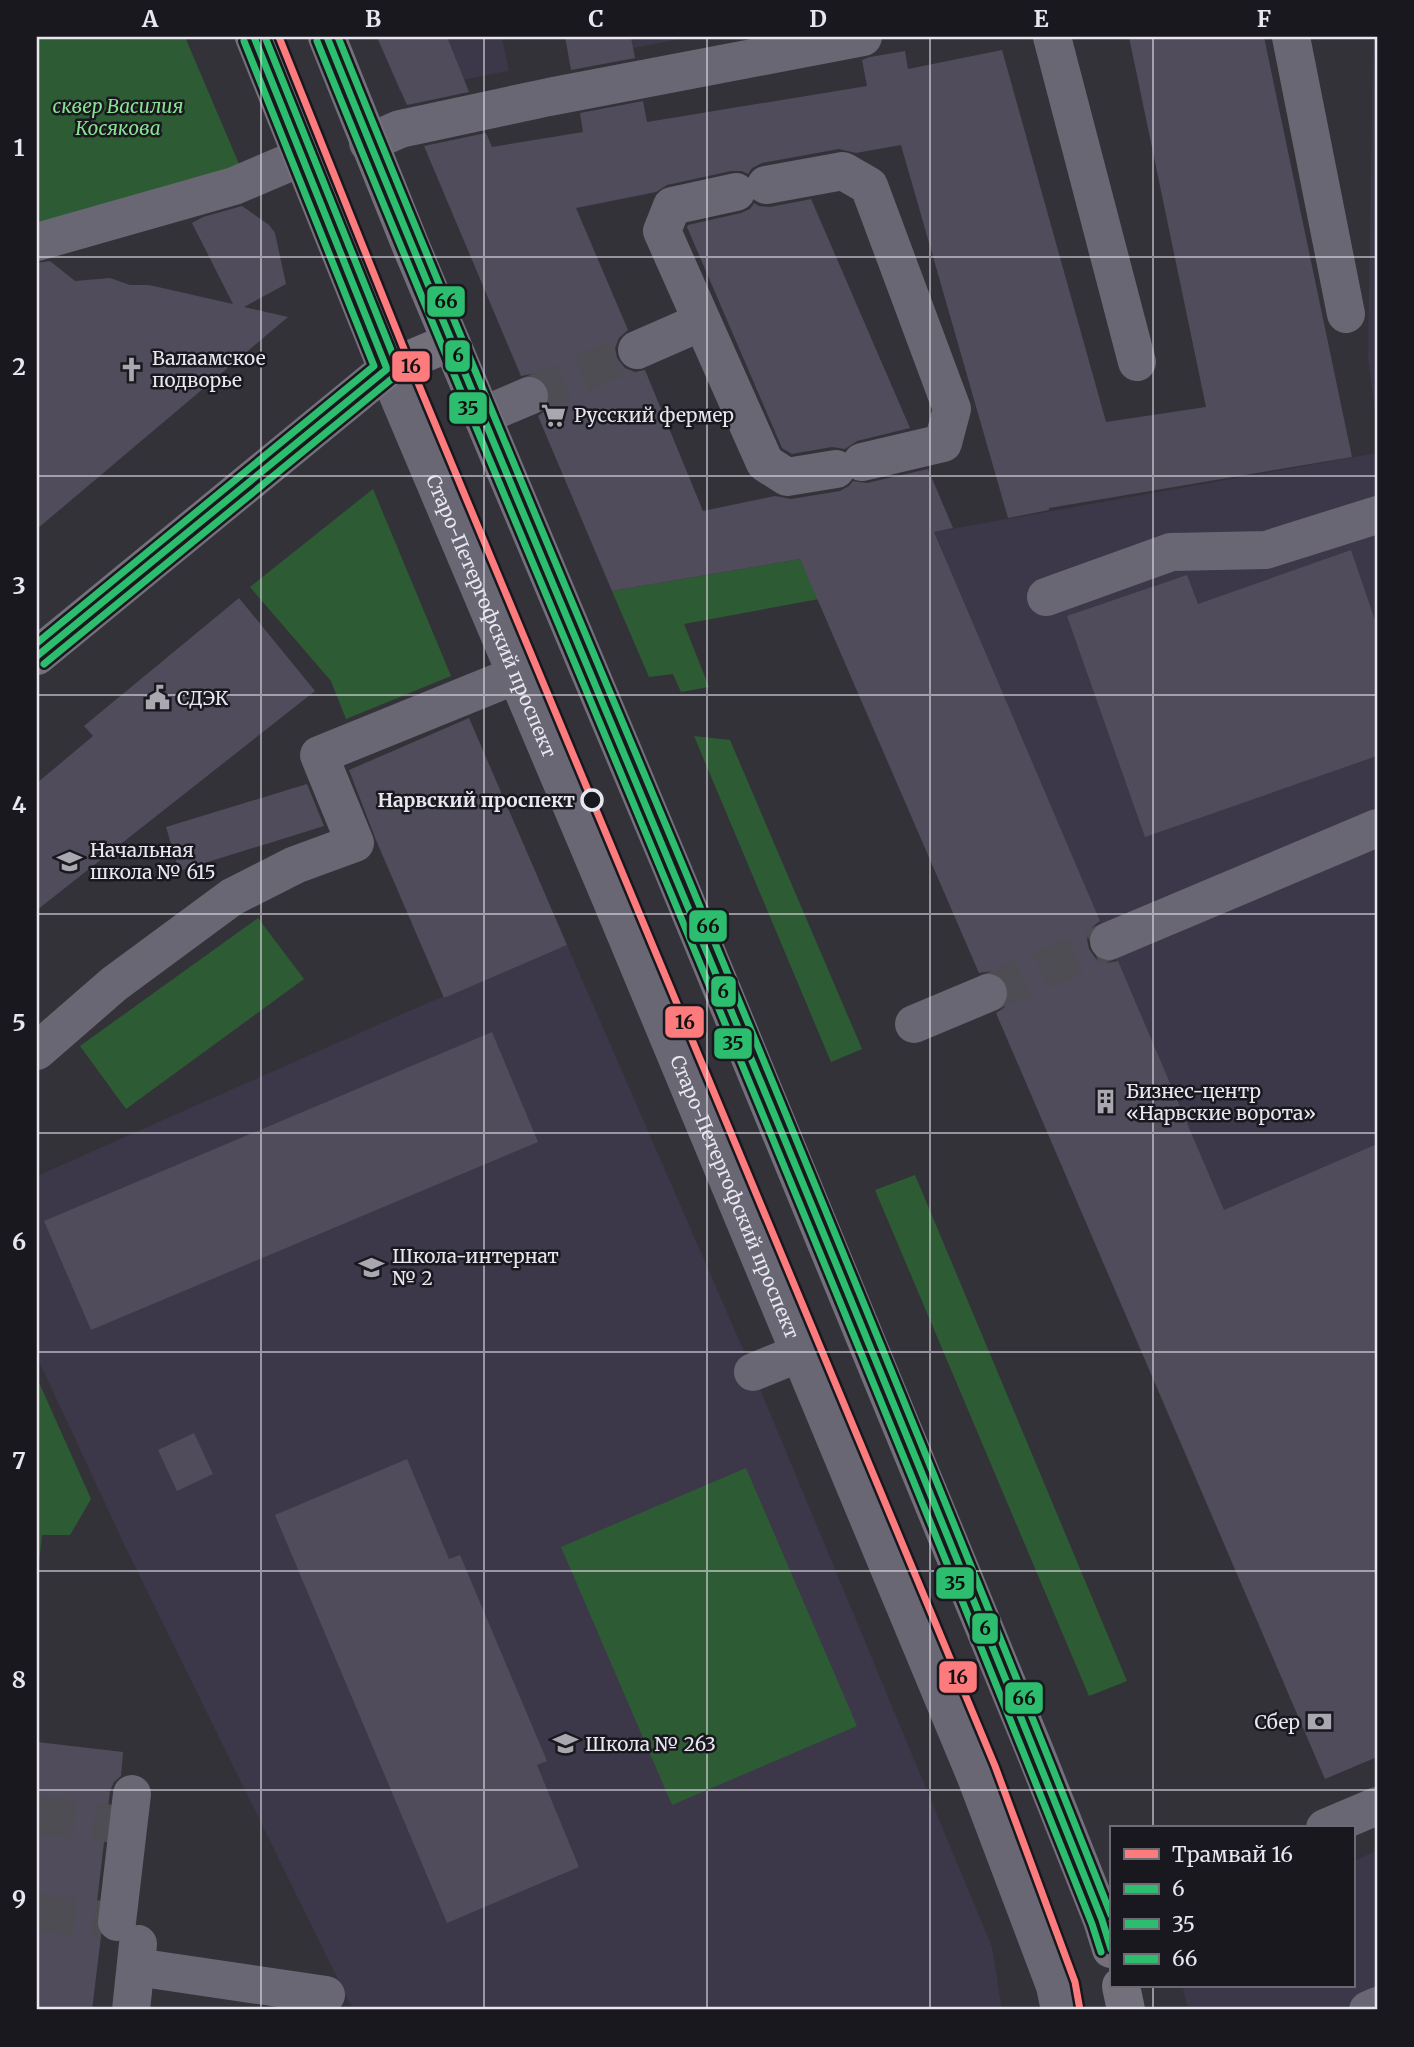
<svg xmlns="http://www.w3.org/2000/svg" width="1414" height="2047" font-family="Merriweather,serif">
<rect width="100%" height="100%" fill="#333239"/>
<!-- built -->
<g fill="#3c3749">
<polygon points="377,37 502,37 509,71 400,92"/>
<polygon points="631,37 691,37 633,48"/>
<polygon points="1373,37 1377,37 1377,429 1368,357"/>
<polygon points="1377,453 1377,1573 934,532"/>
<polygon points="567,945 753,1372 992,1947 1002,2010 353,2010 123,1542 37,1357 37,1176 409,1011"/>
<polygon points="1377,1850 1377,2010 1189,2010 1182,1986 1353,1986 1353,1862"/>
</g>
<!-- green -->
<g fill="#2d5c34">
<polygon points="37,37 185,37 239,164 227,169 37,224"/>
<polygon points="373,489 451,676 346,719 331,681 250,587"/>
<polygon points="800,559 819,599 684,624 709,687 681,692 673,674 649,677 612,591"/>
<polygon points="694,736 730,740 862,1049 831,1062"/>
<polygon points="258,918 304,979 126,1109 80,1046"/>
<polygon points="915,1175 1127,1681 1089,1696 875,1190"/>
<polygon points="37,1378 91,1499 70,1535 42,1535 37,1583"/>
<polygon points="746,1468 857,1726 672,1805 561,1547"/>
</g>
<!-- building -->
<g fill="#504c5c">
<polygon points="377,37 447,37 469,92 407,105"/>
<polygon points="565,37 631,37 635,58 571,70"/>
<polygon points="1129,37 1264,37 1352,457 1049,508 1049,510 1008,518 901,145 856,153 839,149 762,163 752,168 748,174 742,171 731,171 667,185 656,192 576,208 628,330 619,338 615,348 617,358 625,368 635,372 645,370 703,511 775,496 791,499 840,491 849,486 853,481 867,483 928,469 953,528 934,532 1100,921 1091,928 1087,939 1089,949 1096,959 1107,963 1118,961 1224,1210 1377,1144 1377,1757 1325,1779 996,1013 1005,1007 1010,996 1008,984 1002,976 991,971 979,973 800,559 612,591 538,416 546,410 551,399 549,387 542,378 532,374 521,376 424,146 486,133 492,147 583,132 580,113 643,101 647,122 867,86 862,60 870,57 905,51 908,69 1002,50 1106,422 1206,407"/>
<polygon points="811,199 910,428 857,441 845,449 832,447 792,454 782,448 687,227 688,225 741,213 750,209 754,203 759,206 770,207"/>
<polygon points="242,206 269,225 275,233 286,284 244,307 288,317 37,529 37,263 50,261 75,281 110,278 130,285 149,285 233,304 192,223 203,217"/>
<polygon points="1351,550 1377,626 1377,756 1145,837 1067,616 1187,575 1198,604"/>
<polygon points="239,598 315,691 37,910 37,783 93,736 84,726"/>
<polygon points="469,718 567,945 444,998 376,840 349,770"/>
<polygon points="307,784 324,826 179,871 166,827"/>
<polygon points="492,1032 538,1142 91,1330 44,1221"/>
<polygon points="194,1433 213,1474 177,1491 158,1450"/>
<polygon points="407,1459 449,1559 460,1555 547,1761 537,1765 579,1867 447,1923 275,1515"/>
<polygon points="37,1742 123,1752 121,1776 114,1782 110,1791 95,1919 97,1930 101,1936 92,2010 37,2010"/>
</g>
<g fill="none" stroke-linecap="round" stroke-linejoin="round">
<!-- minor-tunnel -->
<g stroke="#4e4d54" stroke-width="38" stroke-dasharray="38 19" stroke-linecap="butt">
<polyline points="529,396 637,350"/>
<polyline points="988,993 1109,941"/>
<polyline points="37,1815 115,1824"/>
<polyline points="37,1912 103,1920"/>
</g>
<!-- minor -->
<g stroke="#6a6774" stroke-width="38">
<polyline points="1052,37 1137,362"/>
<polyline points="1291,37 1346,314"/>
<polyline points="368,143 400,129 549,97 863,37"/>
<polyline points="766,185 843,171 869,186 952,409 943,443 862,462"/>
<polyline points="736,192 672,206 662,231 765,463 787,477 836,469"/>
<polyline points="37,242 234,186 302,157"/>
<polyline points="637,350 701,322"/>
<path id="s1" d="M387,369l224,530 365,878 79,209 5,24"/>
<polyline points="482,416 529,396"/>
<polyline points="1046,597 1171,552 1266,550 1377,515"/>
<polyline points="1109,941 1377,828"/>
<polyline points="914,1024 988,993"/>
<polyline points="37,1051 114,984 232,897 295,865 355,843 319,755 516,675"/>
<polyline points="753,1372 800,1353"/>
<polyline points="1325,1828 1377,1806"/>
<polyline points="117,1922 132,1794"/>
<polyline points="136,1967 326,1995"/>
<polyline points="131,2010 138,1944"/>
<polyline points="1368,2010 1377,2006"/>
</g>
<!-- major -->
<g stroke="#736f7b" stroke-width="38">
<polyline points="254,37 387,369"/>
<polyline points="327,37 410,244 674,873 1034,1749 1102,1920 1111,1949"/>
<polyline points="37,656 387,369 451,342"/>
<polyline points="1121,1986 1126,2010"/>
</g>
<defs>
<g id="bus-1">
<path d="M327,37c112,279 230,555 345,832 146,349 290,699 430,1051l9,29"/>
<polyline points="37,656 387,369 254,37"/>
</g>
<g id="bus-2">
<path d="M317,41c112,278 230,554 345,831 146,350 290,700 430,1052l9,28"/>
<polyline points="44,664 394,377 397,371 397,365 265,37"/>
</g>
<g id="bus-3">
<path d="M338,37c112,278 229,553 345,829 145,349 289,698 428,1049"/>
<polyline points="37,643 374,366 244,41"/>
</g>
</defs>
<!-- bus-1 casing -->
<use href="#bus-1" stroke="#19181e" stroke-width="12"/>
<!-- bus-2 casing -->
<use href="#bus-2" stroke="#19181e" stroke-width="12"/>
<!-- bus-3 casing -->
<use href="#bus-3" stroke="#19181e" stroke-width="12"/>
<!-- bus-1 -->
<use href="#bus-1" stroke="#2cbe6e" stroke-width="7"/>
<!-- bus-2 -->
<use href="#bus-2" stroke="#2cbe6e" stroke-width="7"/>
<!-- bus-3 -->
<use href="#bus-3" stroke="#2cbe6e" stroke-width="7"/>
<defs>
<polyline id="tram-1" points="279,37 408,359 995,1766 1075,1982 1080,2010"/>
</defs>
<!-- tram-1 casing -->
<use href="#tram-1" stroke="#19181e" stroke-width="12"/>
<!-- tram-1 -->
<use href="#tram-1" stroke="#fd7b7d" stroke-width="7"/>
</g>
<!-- grid -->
<path fill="none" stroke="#e8e6ef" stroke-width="2" stroke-opacity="0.55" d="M261,37v1973M484,37v1973M707,37v1973M930,37v1973M1153,37v1791M37,257h1340M37,476h1340M37,695h1340M37,914h1340M37,1133h1340M37,1352h1340M37,1571h1340M37,1790h1340M1153,1986v24"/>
<!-- icons -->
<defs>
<symbol id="church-bare" viewBox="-9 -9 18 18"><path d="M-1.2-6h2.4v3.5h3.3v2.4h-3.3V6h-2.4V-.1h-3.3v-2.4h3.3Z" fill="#a9a7af" stroke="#19181e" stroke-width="2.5" paint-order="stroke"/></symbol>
<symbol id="supermarket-bare" viewBox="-9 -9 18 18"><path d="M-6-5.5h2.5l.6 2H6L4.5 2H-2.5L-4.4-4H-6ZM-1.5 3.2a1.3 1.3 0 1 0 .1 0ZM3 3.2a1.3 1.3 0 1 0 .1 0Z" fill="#a9a7af" stroke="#19181e" stroke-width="2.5" paint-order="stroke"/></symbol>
<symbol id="civic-bare" viewBox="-9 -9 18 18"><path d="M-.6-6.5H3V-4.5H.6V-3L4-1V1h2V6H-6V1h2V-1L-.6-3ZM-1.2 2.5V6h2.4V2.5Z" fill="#a9a7af" stroke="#19181e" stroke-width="2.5" paint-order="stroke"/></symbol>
<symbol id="school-bare" viewBox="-9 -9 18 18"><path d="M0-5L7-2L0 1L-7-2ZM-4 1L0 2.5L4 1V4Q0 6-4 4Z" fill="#a9a7af" stroke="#19181e" stroke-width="2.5" paint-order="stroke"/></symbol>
<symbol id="building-bare" viewBox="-9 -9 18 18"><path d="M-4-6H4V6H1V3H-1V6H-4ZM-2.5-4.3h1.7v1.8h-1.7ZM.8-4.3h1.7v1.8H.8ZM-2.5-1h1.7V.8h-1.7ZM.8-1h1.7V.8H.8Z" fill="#a9a7af" stroke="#19181e" stroke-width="2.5" paint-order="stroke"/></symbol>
<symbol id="bank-bare" viewBox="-9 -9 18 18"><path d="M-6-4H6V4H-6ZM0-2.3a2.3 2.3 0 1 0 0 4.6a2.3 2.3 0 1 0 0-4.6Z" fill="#a9a7af" stroke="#19181e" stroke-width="2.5" paint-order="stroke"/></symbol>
</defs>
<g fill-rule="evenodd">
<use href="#church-bare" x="114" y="352" width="35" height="35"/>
<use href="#supermarket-bare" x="536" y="398" width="35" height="35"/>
<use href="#civic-bare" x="140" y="680" width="35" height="35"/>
<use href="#school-bare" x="52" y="844" width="35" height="35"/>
<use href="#building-bare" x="1088" y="1084" width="35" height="35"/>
<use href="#school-bare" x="354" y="1250" width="35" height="35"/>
<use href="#bank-bare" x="1302" y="1704" width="35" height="35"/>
<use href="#school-bare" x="548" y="1726" width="35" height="35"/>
</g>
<!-- markers -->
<circle fill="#19181e" stroke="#e8e6ef" stroke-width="3.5" cx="592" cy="800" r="10"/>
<g text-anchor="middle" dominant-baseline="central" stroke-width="5" stroke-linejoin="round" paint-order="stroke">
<!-- park labels -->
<g font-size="19" font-style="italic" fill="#88e291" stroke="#19181e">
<text x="118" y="106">сквер Василия<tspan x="118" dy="22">Косякова</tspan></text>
</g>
<!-- poi labels -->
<g font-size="19" fill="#e8e6ef" stroke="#19181e" text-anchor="start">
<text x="152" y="358">Валаамское<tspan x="152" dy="22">подворье</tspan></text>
<text x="574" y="415">Русский фермер</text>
<text x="177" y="698">СДЭК</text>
<text x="90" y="850">Начальная<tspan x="90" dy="22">школа № 615</tspan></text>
<text x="1126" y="1091">Бизнес-центр<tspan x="1126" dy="22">«Нарвские ворота»</tspan></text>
<text x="392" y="1256">Школа-интернат<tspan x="392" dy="22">№ 2</tspan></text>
<text x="1300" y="1722" text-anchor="end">Сбер</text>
<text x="585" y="1744">Школа № 263</text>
</g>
<!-- street labels -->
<g font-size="19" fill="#e8e6ef" stroke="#19181e">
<text stroke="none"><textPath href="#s1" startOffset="268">Старо-Петергофский проспект</textPath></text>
<text stroke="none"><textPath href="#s1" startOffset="898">Старо-Петергофский проспект</textPath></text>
</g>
<!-- stop labels -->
<g font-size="19" font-weight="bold" fill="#e8e6ef" stroke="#19181e" text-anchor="end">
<text x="575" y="800">Нарвский проспект</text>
</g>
</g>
<g stroke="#19181e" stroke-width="2.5">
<rect x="426" y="285" width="40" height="33" rx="7" fill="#2cbe6e"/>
<rect x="444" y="339" width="27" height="34" rx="7" fill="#2cbe6e"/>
<rect x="391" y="350" width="40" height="33" rx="7" fill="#fd7b7d"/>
<rect x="448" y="391" width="40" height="34" rx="7" fill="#2cbe6e"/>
<rect x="688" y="909" width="40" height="34" rx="7" fill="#2cbe6e"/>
<rect x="710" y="975" width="27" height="33" rx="7" fill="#2cbe6e"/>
<rect x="664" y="1005" width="41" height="34" rx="7" fill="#fd7b7d"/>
<rect x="713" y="1027" width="40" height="33" rx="7" fill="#2cbe6e"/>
<rect x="935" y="1566" width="40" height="34" rx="7" fill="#2cbe6e"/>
<rect x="971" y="1612" width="28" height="33" rx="7" fill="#2cbe6e"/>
<rect x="938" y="1660" width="40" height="34" rx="7" fill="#fd7b7d"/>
<rect x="1004" y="1681" width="40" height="34" rx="7" fill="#2cbe6e"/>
</g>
<g font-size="19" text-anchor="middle" font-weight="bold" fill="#111">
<text x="446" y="308">66</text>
<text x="458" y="362">6</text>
<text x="411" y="373">16</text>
<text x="468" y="415">35</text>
<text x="708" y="933">66</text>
<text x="723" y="998">6</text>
<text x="685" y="1029">16</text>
<text x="733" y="1050">35</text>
<text x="955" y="1590">35</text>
<text x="985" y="1635">6</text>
<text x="958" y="1684">16</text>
<text x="1024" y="1705">66</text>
</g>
<!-- border -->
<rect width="1414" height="2047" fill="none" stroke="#19181e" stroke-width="77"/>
<!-- legend -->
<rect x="1110" y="1826" width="245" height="161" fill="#19181e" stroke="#6c6a72" stroke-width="2"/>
<rect x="1124" y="1849" width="35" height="10" fill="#fd7b7d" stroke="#6c6a72" stroke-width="2"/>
<text x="1172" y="1862" font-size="21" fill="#e8e6ef">Трамвай 16</text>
<rect x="1124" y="1884" width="35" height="10" fill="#2cbe6e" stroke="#6c6a72" stroke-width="2"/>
<text x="1172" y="1896" font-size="21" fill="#e8e6ef">6</text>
<rect x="1124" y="1919" width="35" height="10" fill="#2cbe6e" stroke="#6c6a72" stroke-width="2"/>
<text x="1172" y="1932" font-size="21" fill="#e8e6ef">35</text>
<rect x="1124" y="1954" width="35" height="10" fill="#2cbe6e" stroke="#6c6a72" stroke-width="2"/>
<text x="1172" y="1966" font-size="21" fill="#e8e6ef">66</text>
<rect x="38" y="38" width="1338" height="1970" fill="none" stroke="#e8e6ef" stroke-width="2.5"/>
<g font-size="23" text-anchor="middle" font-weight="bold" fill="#e8e6ef">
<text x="150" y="27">A</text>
<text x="373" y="27">B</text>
<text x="596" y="27">C</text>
<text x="818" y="27">D</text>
<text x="1041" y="27">E</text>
<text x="1264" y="27">F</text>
<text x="19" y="156">1</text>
<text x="19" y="375">2</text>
<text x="19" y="594">3</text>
<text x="19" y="813">4</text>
<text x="19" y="1031">5</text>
<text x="19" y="1250">6</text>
<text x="19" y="1469">7</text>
<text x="19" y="1688">8</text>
<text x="19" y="1907">9</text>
</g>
</svg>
